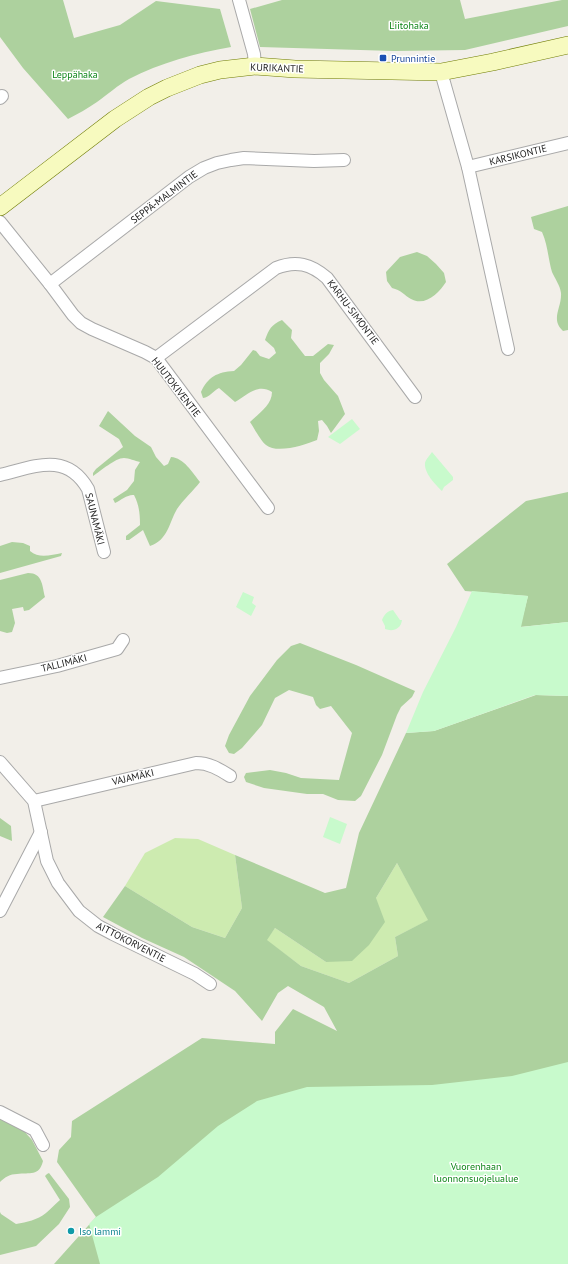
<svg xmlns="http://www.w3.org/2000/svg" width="568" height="1264" font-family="'PT Sans',sans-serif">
<rect width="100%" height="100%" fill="#f2efe9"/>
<!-- grass -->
<g fill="#cdebb0">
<polygon points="175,838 198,839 235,855 242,908 225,938 192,927 125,886 145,853"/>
<polygon points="397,863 429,920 395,937 398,956 349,983 301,966 266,940 275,928 326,962 376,898"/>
</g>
<!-- forest -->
<g fill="#add19e" fill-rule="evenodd">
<path d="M0,0h63l11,38 46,-13 36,-24 64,8 11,38c-35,6 -71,16 -102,32 -11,6 -22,16 -32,23 -9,6 -19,12 -29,17l-45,-51 -23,-31z"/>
<polygon points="282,0 460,0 465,19 562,0 568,0 568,26 465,50 394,51 260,47 250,9"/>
<path d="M568,206v124l-5,1c-13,-12 -1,-23 -2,-38 -1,-8 -6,-14 -9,-21 -4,-13 -4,-27 -10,-40l-8,-3 -3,-12z"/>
<path d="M417,252l10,4 9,8 8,9 2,9c-7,11 -21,25 -35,17 -7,-4 -10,-9 -19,-11l-5,-7 -1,-9 14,-15z"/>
<path d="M282,320l10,10 -1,8 14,18h8l15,-12 6,1 -5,9 -9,9v10l4,7 14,16 7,18 -14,19 -4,-7 -5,-6 -4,1 1,10 -2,9c-12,5 -40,14 -51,5 -5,-4 -12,-17 -16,-23 9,-9 22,-17 22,-30 -14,-9 -25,3 -37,10l-16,-14c-6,3 -9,9 -16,10l-2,-6c7,-15 16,-20 33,-21l7,-6 12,-15 3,1 4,5 9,3 7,-6 -2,-5 -9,-8c4,-11 6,-15 17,-20z"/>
<path d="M108,411l27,25 16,11 5,10 8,9 4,-2 3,-7c13,1 21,15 29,25 -7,9 -17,18 -23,27 -8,14 -9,31 -27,37l-7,-16 -14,10h-3v-4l14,-11c0,-12 -1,-20 -6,-30 -6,-1 -13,5 -19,8l-2,-4 14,-9 7,-9 1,-11 5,-8c-5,-1 -11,-4 -16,-4 -9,0 -23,13 -31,18v-3l3,-4 27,-22 -4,-8 -20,-13z"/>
<polygon points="568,492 568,622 520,627 528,596 465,591 447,564 526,501"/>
<path d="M12,542l11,1 7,3v5c9,8 21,4 32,2l-1,3 -61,17v-27z"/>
<path d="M28,573c15,0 14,13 17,24l-16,13 -5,1 -1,-4 -11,2 3,14 -3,9 -5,1 -7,-2v-51z"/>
<polygon points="300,643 356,665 415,691 412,697 401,707 397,715 382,755 361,796 355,801 338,800 323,794 307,794 264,788 246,782 244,777 246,773 270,770 286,773 301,778 339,780 352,733 331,706 320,709 316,705 313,697 289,690 275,698 262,725 242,748 234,754 229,753 225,746 229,735 250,696 277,660 291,646"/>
<path d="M536,695l32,1v568h-514l42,-47 -39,-55 2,-12 12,-13 1,-16 130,-83 73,6v-12l18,-23 44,22 -13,-24 -36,-21 -10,7 -16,28 -27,-30 -51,-34 -42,-19 -39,-21 22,-31 67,41 33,11 17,-30 -7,-53 90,38 21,-5 13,-55 47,-100 28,-2zM397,863l31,57 -33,17 3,19 -49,27 -48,-17 -34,-26 8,-12 51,34 26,-1 17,-16 16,-23 -9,-24z"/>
<polygon points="0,818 11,826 12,841 0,836"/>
<path d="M0,1118l23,12 9,10 11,21c-4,16 -13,11 -26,13 -7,0 -12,3 -17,8z"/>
<path d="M49,1173l20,26 1,8 -11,17 -23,22 -36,9v-43l1,2 15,10c11,-2 21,-4 30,-11 5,-4 9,-9 14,-13l-15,-24 2,-2z"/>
</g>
<!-- park -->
<g fill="#c8facc">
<polygon points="352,419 360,429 340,444 328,437"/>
<path d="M432,452l21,25v3l-9,7 -2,4c-7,-7 -18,-18 -17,-28 1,-4 5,-8 7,-11z"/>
<polygon points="472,591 528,596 521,627 568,622 568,696 535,695 434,731 406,733 423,692 456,627"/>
<polygon points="243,592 254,597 252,603 256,606 251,616 236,607"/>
<path d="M393,610l7,10h2c-1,9 -9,12 -17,9v-3l-3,-6c2,-5 5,-9 11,-10z"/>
<polygon points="330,817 347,824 340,844 323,837"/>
<polygon points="568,1062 568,1264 100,1264 89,1224 96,1217 158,1177 218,1126 257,1101 307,1087 432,1085 512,1076"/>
</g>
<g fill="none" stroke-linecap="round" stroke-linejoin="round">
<defs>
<g id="minor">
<polyline points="239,0 254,54 255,66"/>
<polyline points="441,72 468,167 508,349"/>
<polyline points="0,98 2,96"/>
<polyline points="468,167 568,143"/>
<polyline points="0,222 50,284 73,315 81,323 92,329 145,352 156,358 268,508"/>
<polyline points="50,284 189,177 204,168 217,163 231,160 244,158 314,161 344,160"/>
<path d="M156,358l120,-90c20,-8 35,-4 51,10l88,119"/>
<path d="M0,475c34,-8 66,-24 88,14l16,63"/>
<polyline points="0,678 57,666 117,649 123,640"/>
<polyline points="0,762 34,801 47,861 58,883 79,911 98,926 113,934 195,974 210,984"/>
<path d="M34,801l162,-38c13,0 23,6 34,13"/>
<polyline points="0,911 41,832"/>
<polyline points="0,1112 35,1130 43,1145"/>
</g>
<polyline id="secondary" points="0,207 115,119 149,97 167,88 200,75 220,70 255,66 295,69 441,72 493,62 568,45"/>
</defs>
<!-- minor casing -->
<use href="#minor" stroke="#a9a9a9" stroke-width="14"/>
<!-- secondary casing -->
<use href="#secondary" stroke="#707d05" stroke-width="18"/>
<!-- minor -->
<use href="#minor" stroke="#fff" stroke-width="12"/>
<!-- secondary -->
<use href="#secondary" stroke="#f7fabf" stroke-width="17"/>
</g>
<!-- markers -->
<rect fill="#1a4fb4" stroke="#fff" stroke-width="1.5" x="379" y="54" width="8" height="8" rx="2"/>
<circle fill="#0f9aa8" stroke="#fff" stroke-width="1.5" cx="71" cy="1231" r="4"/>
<g text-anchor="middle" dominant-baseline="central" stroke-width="3" stroke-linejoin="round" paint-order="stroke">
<!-- park labels -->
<g font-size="10" fill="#0c8416" stroke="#fff">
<text x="409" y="25">Liitohaka</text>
<text x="75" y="74">Leppähaka</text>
<text x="476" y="1166">Vuorenhaan<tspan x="476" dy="12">luonnonsuojelualue</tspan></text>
</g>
<!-- transit labels -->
<g font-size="10" fill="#164399" stroke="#fff" text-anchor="start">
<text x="391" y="58">Prunnintie</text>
</g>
<!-- street labels -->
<g font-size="10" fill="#222" stroke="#fff">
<text transform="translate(277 68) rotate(2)">KURIKANTIE</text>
<text transform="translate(518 155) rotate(-14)">KARSIKONTIE</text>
<text transform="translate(164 197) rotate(-37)">SEPPÄ-MALMINTIE</text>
<text transform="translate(353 312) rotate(53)">KARHU-SIMONTIE</text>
<text transform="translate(176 387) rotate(52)">HUUTOKIVENTIE</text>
<text transform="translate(95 519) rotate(76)">SAUNAMÄKI</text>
<text transform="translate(64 663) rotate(-14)">TALLIMÄKI</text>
<text transform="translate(133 777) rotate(-13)">VAJAMÄKI</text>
<text transform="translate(131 942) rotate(27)">AITTOKORVENTIE</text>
</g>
<!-- culture labels -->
<g font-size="10" fill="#0d838f" stroke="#fff" text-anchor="start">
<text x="79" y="1231">Iso lammi</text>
</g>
</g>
</svg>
